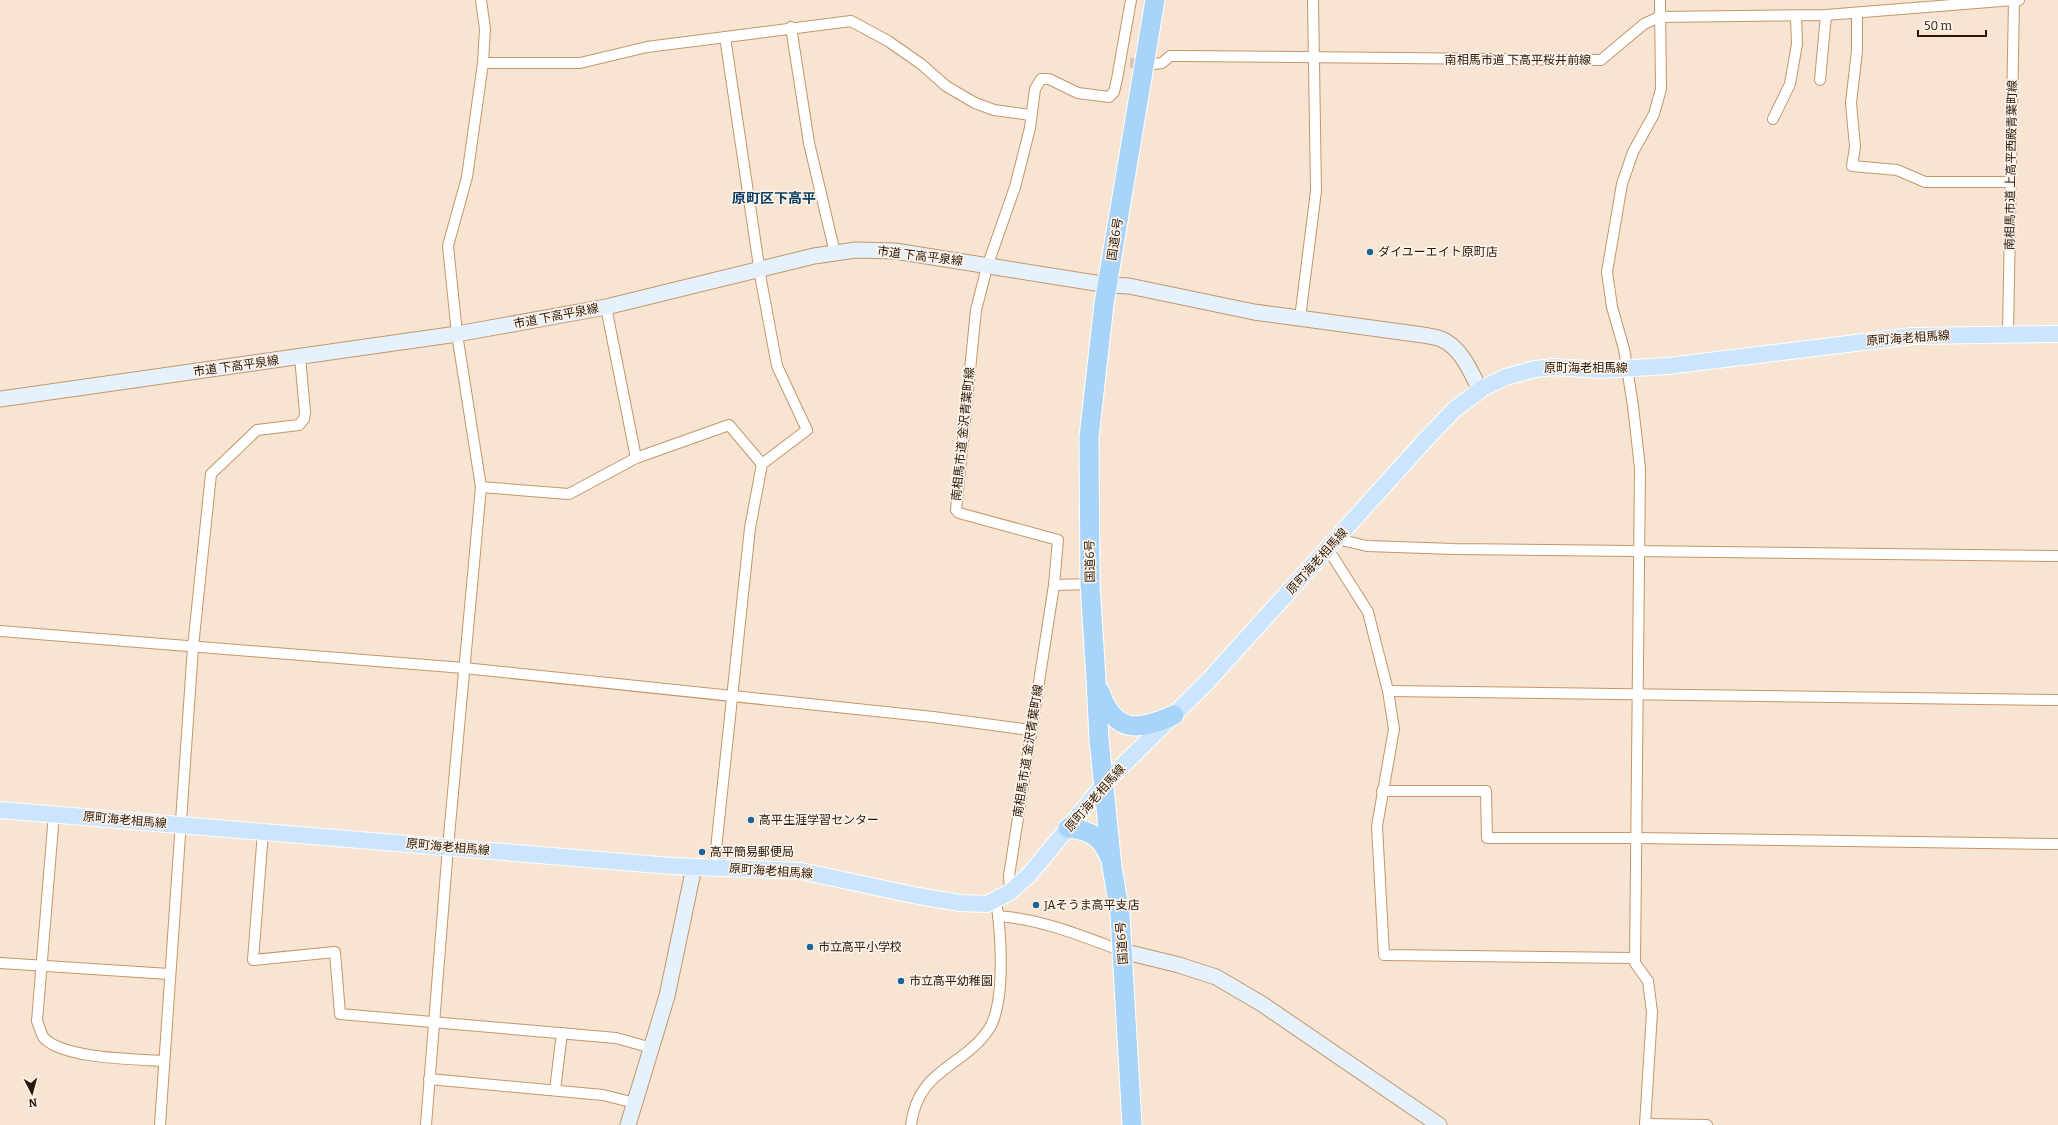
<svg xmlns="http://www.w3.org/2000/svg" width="2058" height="1125" font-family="Bitter,'Noto Sans JP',serif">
<rect width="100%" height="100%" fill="#f8e4d2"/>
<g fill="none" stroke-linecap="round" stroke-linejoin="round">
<!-- street-tunnel -->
<polyline stroke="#d9c5b3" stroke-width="10" stroke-dasharray="10 5" stroke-linecap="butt" points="1130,63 1147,64"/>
<defs>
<g id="street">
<polyline points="1857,13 1857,51 1851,103 1855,147 1852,166 1897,170 1925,182 2010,182"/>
<polyline points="791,27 809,143 835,253"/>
<polyline points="483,63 580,63 647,47 851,21 888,41 921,64 946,86 975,103 994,110 1031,115"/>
<polyline points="1154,64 1162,63 1170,56 1180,56 1601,60 1644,24 1659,17 1826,15 2014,0"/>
<polyline points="1820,80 1826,15"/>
<polyline points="1773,119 1790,84 1797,44 1796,16"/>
<polyline points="606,307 636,458"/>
<polyline points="1300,318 1316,191 1313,0"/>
<polyline points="2008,334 2014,0 2019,0"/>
<polyline points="481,487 569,494 636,458 729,425 762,464"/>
<polyline points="1337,539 1367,546 1454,549 2058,556"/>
<polyline points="1328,549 1368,612 1388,691 1394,729 1377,826 1384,955 1635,958"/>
<polyline points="1054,585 1090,584"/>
<polyline points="0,631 464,668 933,717 1030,730"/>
<polyline points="1388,691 2058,700"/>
<polyline points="1382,791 1486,791 1487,838 1636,838 2058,844"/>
<path d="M54,814l-17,207c2,4 4,13 7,17 20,21 91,21 120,23"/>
<polyline points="263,832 253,960 335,952 340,1014 616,1038 652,1048"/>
<polyline points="714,868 750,528 762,464 807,430 777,366 761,280 725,37"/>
<polyline points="1010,892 1009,876 1054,585 1058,540 959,513 956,510 976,310 987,267 1015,187 1030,128 1035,89 1041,79 1049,79 1078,93 1109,97 1114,92 1117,79 1131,0"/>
<path d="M998,916c43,3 84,20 124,35"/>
<polyline points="0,963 169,974"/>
<polyline points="429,1079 603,1095 635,1103"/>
<polyline points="555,1090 562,1033"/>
<polyline points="1645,1124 1707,1125"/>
<polyline points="160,1125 193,647 211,474 257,430 299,425 304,419 305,412 300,357"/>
<polyline points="426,1125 448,847 481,487 457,334 448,246 467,177 483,63 485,29 481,0"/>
<path d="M911,1125c7,-57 52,-57 78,-96 17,-27 12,-97 7,-129"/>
<polyline points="1645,1125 1652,1012 1648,981 1635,963 1640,468 1633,406 1624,349 1612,307 1607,272 1622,184 1633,152 1654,114 1661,89 1660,0"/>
</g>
<g id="secondary">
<path d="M0,399l457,-65 149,-27 208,-51 42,-6 39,1 213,34 21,1 125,26 169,23c5,1 12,2 18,4 20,8 30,33 39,51"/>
<polyline points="1122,951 1179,965 1216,977 1262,1004 1439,1125"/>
<polyline points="628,1125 667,996 694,867"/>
</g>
<polyline id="primary" points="0,810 671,866 801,871 918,896 960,903 987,904 1010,892 1029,875 1105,783 1208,681 1428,437 1455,409 1483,388 1506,377 1535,369 1554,367 1600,370 1668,366 1913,336 2058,334"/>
<g id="highway">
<path d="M1100,692c15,42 38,39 74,23"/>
<path d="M1068,828c22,2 34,9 42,30"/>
<polyline points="1132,1125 1120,914 1112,867 1099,739 1096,679 1090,584 1089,437 1104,304 1155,0"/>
</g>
</defs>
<!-- street casing -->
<use href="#street" stroke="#c4966a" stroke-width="12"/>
<!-- secondary casing -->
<use href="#secondary" stroke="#c4966a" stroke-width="17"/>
<!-- primary casing -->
<use href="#primary" stroke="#fff" stroke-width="18"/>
<!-- highway casing -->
<use href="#highway" stroke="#fff" stroke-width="21"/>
<!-- street -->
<use href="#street" stroke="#fff" stroke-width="10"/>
<!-- secondary -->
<use href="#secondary" stroke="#e5f2fe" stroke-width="15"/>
<!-- primary -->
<use href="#primary" stroke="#cbe5fc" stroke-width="16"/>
<!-- highway -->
<use href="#highway" stroke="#a8d4fa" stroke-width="19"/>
</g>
<!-- markers -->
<g fill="#1b6498" stroke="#fdf3ea" stroke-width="1.5">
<circle cx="1370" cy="252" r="4"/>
<circle cx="751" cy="820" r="4"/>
<circle cx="702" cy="852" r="4"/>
<circle cx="1036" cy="905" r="4"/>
<circle cx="810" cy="947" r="4"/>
<circle cx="901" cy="981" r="4"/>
</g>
<g text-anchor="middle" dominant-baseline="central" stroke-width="3.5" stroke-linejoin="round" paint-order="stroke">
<!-- street labels -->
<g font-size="12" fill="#2a1806" stroke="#fdf3ea">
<text x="1518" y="60">南相馬市道 下高平桜井前線</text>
<text transform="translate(2011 165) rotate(-89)">南相馬市道 上高平西殿青葉町線</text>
<text transform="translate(1115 239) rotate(-81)">国道6号</text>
<text transform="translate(920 256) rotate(7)">市道 下高平泉線</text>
<text transform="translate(556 316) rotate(-11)">市道 下高平泉線</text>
<text transform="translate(1908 338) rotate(-4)">原町海老相馬線</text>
<text transform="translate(236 366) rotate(-8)">市道 下高平泉線</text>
<text x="1586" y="368">原町海老相馬線</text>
<text transform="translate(963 434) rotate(-84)">南相馬市道 金沢青葉町線</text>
<text transform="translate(1090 561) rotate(-91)">国道6号</text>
<text transform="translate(1317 561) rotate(-48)">原町海老相馬線</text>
<text transform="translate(1028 751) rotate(-81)">南相馬市道 金沢青葉町線</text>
<text transform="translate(1095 798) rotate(-49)">原町海老相馬線</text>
<text transform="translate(125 820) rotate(5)">原町海老相馬線</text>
<text transform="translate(448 847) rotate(5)">原町海老相馬線</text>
<text transform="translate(771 871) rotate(4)">原町海老相馬線</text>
<text transform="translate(1122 943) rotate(-94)">国道6号</text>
</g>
<!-- poi labels -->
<g font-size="12" fill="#2a1806" stroke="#fdf3ea" text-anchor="start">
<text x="1378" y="252">ダイユーエイト原町店</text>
<text x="759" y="820">高平生涯学習センター</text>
<text x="710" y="852">高平簡易郵便局</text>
<text x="1044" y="905">JAそうま高平支店</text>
<text x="818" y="947">市立高平小学校</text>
<text x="909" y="981">市立高平幼稚園</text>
</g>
<!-- quarter labels -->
<g font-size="14" font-weight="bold" fill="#0a3d61" stroke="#fdf3ea">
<text x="774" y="198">原町区下高平</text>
</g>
</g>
<!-- north arrow -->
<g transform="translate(32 1093) rotate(174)" stroke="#fdf3ea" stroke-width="3" paint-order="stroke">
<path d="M0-3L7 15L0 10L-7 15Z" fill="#2a1806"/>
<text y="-6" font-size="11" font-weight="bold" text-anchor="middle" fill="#2a1806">N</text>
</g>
<!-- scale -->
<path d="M1918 30v6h68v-6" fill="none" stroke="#2a1806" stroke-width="2"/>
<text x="1924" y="30" font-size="12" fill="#2a1806" stroke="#fdf3ea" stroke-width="3" paint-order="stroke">50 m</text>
</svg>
